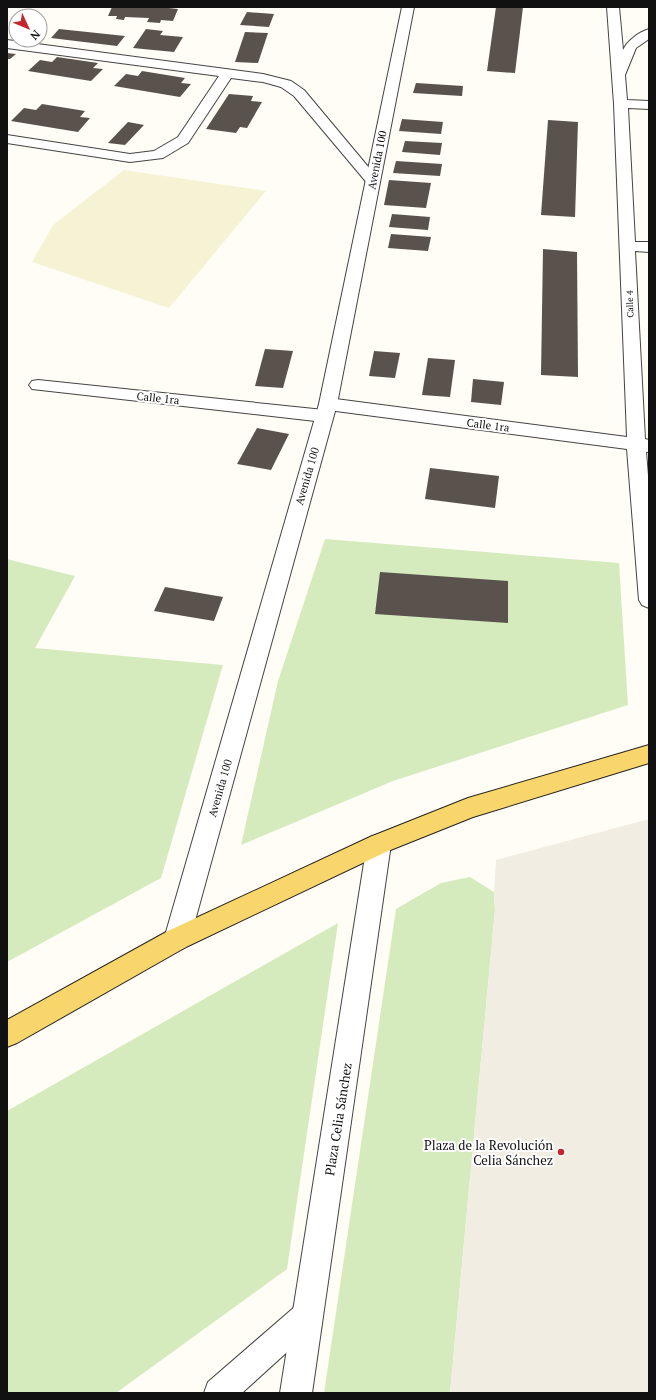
<svg xmlns="http://www.w3.org/2000/svg" width="656" height="1400" font-family="'PT Serif',serif">
<rect width="100%" height="100%" fill="#fffdf5"/>
<!-- farmland -->
<polygon fill="#f6f3d4" points="124,170 266,191 169,308 32,262 53,225"/>
<!-- green -->
<g fill="#d5ebbd">
<polygon points="325,539 619,563 628,705 393,781 241,845 278,681"/>
<polygon points="7,559 75,576 35,648 223,665 161,878 7,962"/>
<polygon points="470,877 494,892 495,910 450,1393 324,1393 396,909 441,883"/>
<polygon points="338,923 287,1269 116,1393 7,1393 7,1111"/>
</g>
<!-- plaza -->
<polygon fill="#f1ede2" points="649,819 649,1393 450,1393 495,910 494,892 496,860"/>
<!-- building -->
<g fill="#5a524d">
<polygon points="112,7 159,7 178,9 173,21 161,20 160,23 147,22 149,18 125,17 124,20 116,19 117,16 108,16"/>
<polygon points="496,7 523,7 515,73 487,71"/>
<polygon points="247,12 274,14 269,27 240,25"/>
<polygon points="59,29 125,36 117,46 51,38"/>
<polygon points="146,29 163,31 160,35 183,37 174,52 133,48"/>
<polygon points="245,32 268,33 258,63 235,62"/>
<polygon points="7,53 16,54 10,59 7,59"/>
<polygon points="57,57 98,63 93,68 103,69 91,81 28,71 40,60 52,62"/>
<polygon points="142,71 185,78 181,83 191,84 180,97 114,86 126,74 138,76"/>
<polygon points="416,83 463,86 462,96 413,93"/>
<polygon points="229,94 253,96 251,101 262,102 247,128 240,127 236,133 206,129"/>
<polygon points="42,104 85,111 80,117 90,118 78,132 11,121 24,108 36,110"/>
<polygon points="402,119 443,122 441,134 399,131"/>
<polygon points="548,120 578,122 575,217 541,215"/>
<polygon points="128,122 144,125 125,145 108,143"/>
<polygon points="405,141 442,143 440,155 402,152"/>
<polygon points="396,161 442,164 440,176 393,173"/>
<polygon points="389,180 431,183 426,208 384,205"/>
<polygon points="392,214 430,217 428,230 389,227"/>
<polygon points="391,234 431,237 428,251 388,248"/>
<polygon points="543,249 577,252 578,377 541,375"/>
<polygon points="265,349 293,351 283,388 255,386"/>
<polygon points="374,351 400,353 395,378 369,376"/>
<polygon points="428,358 455,360 450,397 422,395"/>
<polygon points="473,379 504,382 501,405 471,402"/>
<polygon points="257,428 289,434 271,470 237,464"/>
<polygon points="430,468 499,476 495,508 425,499"/>
<polygon points="380,572 508,581 508,623 375,614"/>
<polygon points="165,587 223,597 214,621 154,611"/>
</g>
<g fill="none" stroke-linecap="round" stroke-linejoin="round">
<defs>
<polygon id="service" points="308,1299 318,1304 323,1314 318,1324 242,1393 204,1393 208,1382 298,1304"/>
<g id="minor">
<path d="M607,7h12l4,43c4,-9 16,-18 26,-21v10l-13,9 -11,27 2,25 22,1v8l-21,-1 7,134h14v10l-14,-1 10,188 4,1v12h-3l3,35v121l-7,-3 -3,-5 -12,-151 -299,-39 -6,-2 -3,-4 3,-4 6,-2 299,39 -13,-333z"/>
<polygon points="7,40 263,74 291,81 304,90 380,181 378,184 373,185 368,184 294,96 281,87 263,82 231,78 188,143 163,158 130,162 7,143 7,135 130,154 154,151 178,137 219,76 7,48"/>
<polygon points="38,380 324,410 330,412 333,416 330,420 324,422 32,389 29,385 32,381"/>
</g>
<g id="tertiary">
<polygon points="402,7 414,7 337,404 190,939 186,947 177,951 168,947 164,939 319,404"/>
<polygon points="379,834 388,837 391,844 312,1393 280,1393 367,844 370,837"/>
</g>
<polygon id="primary" points="649,745 649,763 473,817 388,851 186,947 17,1043 7,1047 7,1020 168,931 370,837 468,798"/>
</defs>
<!-- service casing -->
<use href="#service" stroke="#444" stroke-width="2"/>
<!-- minor casing -->
<use href="#minor" stroke="#444" stroke-width="2"/>
<!-- tertiary casing -->
<use href="#tertiary" stroke="#444" stroke-width="2"/>
<!-- primary casing -->
<use href="#primary" stroke="#222" stroke-width="2"/>
<!-- service -->
<use href="#service" fill="#fff" fill-rule="evenodd"/>
<!-- minor -->
<use href="#minor" fill="#fff" fill-rule="evenodd"/>
<!-- tertiary -->
<use href="#tertiary" fill="#fff" fill-rule="evenodd"/>
<!-- primary -->
<use href="#primary" fill="#f9d66b" fill-rule="evenodd"/>
</g>
<!-- markers -->
<circle fill="#c4262e" stroke="#fff" stroke-width="1.5" cx="561" cy="1152" r="4"/>
<g text-anchor="middle" dominant-baseline="central" stroke-width="4" stroke-linejoin="round" paint-order="stroke">
<!-- far-street labels -->
<g font-size="9" fill="#111" stroke="#fff">
<text transform="translate(630 304) rotate(-92)">Calle 4</text>
</g>
<!-- street labels -->
<g font-size="11" fill="#111" stroke="#fff">
<text transform="translate(377 160) rotate(-79)">Avenida 100</text>
<text transform="translate(158 398) rotate(6)">Calle 1ra</text>
<text transform="translate(488 425) rotate(7)">Calle 1ra</text>
<text transform="translate(307 476) rotate(-74)">Avenida 100</text>
<text transform="translate(220 788) rotate(-74)">Avenida 100</text>
</g>
<!-- near-street labels -->
<g font-size="13" fill="#111" stroke="#fff">
<text transform="translate(338 1119) rotate(-81)">Plaza Celia Sánchez</text>
</g>
<!-- near-poi labels -->
<g font-size="13" fill="#111" stroke="#fff" text-anchor="end">
<text x="553" y="1145">Plaza de la Revolución<tspan x="553" dy="15">Celia Sánchez</tspan></text>
</g>
</g>
<!-- border -->
<rect width="656" height="1400" fill="none" stroke="#111111" stroke-width="16"/>
<!-- north arrow -->
<g transform="translate(28 28) rotate(134)"><circle r="19" fill="#ffffff" stroke="#a0a0a0"/>
<path d="M0-3L7 15L0 10L-7 15Z" fill="#c4262e"/>
<text y="-6" font-size="11" font-weight="bold" text-anchor="middle" fill="#111111">N</text>
</g>
</svg>
